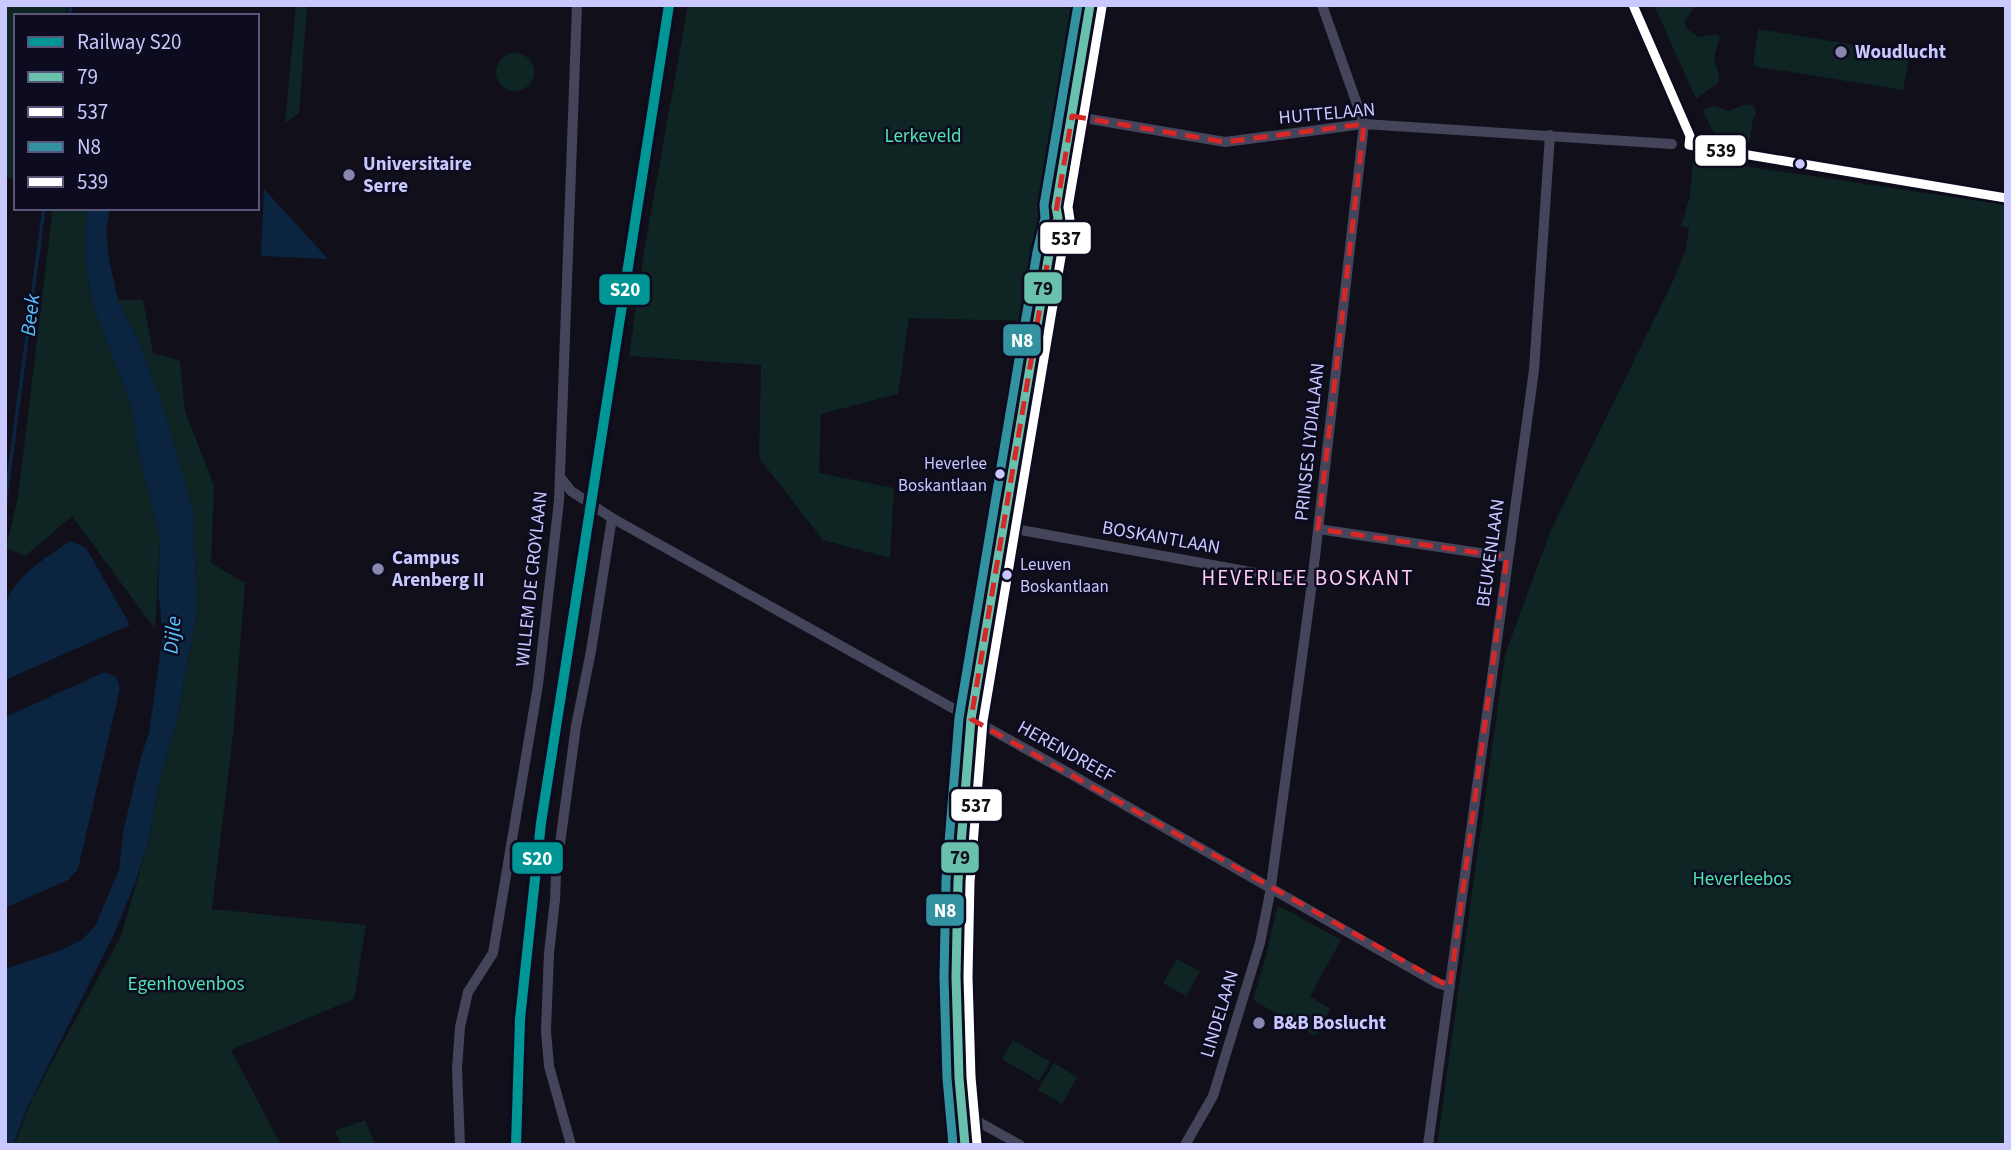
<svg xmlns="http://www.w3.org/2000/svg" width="2011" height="1150" font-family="'Source Sans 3',sans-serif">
<rect width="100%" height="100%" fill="#100f1a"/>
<!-- green -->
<g fill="#0e2524">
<polygon points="5,5 67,5 65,16 16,16 16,179 5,178"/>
<polygon points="296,5 307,5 299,113 285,123"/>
<polygon points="688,5 1077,5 1026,321 909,318 898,394 821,414 819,473 894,488 890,558 823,540 759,458 761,365 629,356 645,246"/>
<polygon points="1654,5 1696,5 1685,21 1686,28 1698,37 1715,34 1720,36 1714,58 1719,75 1718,83 1696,99"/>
<polygon points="1758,29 1910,54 1903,90 1753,66"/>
<circle cx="515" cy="72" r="19"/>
<path d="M1746,104l8,2 2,7 -3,6 -4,24c-33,-4 -32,-1 -46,-33l11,-4 15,5z"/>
<polygon points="1693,156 1710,161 2006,205 2006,1145 1437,1145 1505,655 1550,532 1674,279 1686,249 1689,228 1681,226 1690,196"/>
<polygon points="53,208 89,208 86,220 86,269 94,308 132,408 138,449 160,538 155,629 72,516 25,556 6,548 18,497"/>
<polygon points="118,300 143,300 153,353 180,361 185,411 214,486 211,563 245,583 233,735 212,909 366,925 354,999 231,1050 281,1145 14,1145 32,1099 121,936 148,843 158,788 177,718 197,613 193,509 163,406 139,342"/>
<polygon points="1277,907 1283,908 1341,940 1310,996 1330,1009 1315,1036 1253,1000 1267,952"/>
<polygon points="1177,959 1200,972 1186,996 1163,983"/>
<polygon points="1013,1040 1050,1062 1039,1081 1002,1059"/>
<polygon points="1054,1063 1077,1077 1062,1104 1038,1090"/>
<polygon points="365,1120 375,1145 341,1145 335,1131"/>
</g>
<!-- water -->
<g fill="#0b2540">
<polygon points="264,189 328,259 261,256"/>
<polygon points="89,208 110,208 106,230 109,259 118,300 139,342 163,406 193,509 197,612 177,718 158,788 148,843 134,886 113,936 28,1106 13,1145 5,1145 5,969 59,951 82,940 95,926 119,870 124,828 141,757 149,733 163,632 158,592 160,538 138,449 132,408 94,308 86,269 86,219"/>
<path d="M71,541l15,7 44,77 -125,55c0,-19 -3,-61 1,-76 8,-28 42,-48 65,-63z"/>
<polygon points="105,672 116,677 120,688 78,869 68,880 5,908 5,717"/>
</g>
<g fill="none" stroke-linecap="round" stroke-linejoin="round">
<!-- stream -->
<g stroke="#0b2540" stroke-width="3.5">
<polyline points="69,16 71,5"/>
<polyline points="5,504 44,208"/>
</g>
<!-- minor -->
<g stroke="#44455b" stroke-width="10">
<polyline points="1633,5 1690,136 1689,145 2006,198"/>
<polyline points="1072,116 1225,142 1364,124 1672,144"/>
<polyline points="561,478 571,491 612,518 1067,772 1437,983 1450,987"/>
<polyline points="1004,527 1312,583"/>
<polyline points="1318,529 1507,557"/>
<polyline points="962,1117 970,1117 1020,1145"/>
<polyline points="460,1145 457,1069 460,1027 468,992 493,953 538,685 559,501 577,5"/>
<polyline points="571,1145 549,1066 546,1031 549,953 555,900 556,873 576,726 591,651 612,518"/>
<polyline points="1185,1145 1213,1096 1260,943 1270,893 1312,583 1364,124 1322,5"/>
<polyline points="1428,1145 1534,370 1550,135"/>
</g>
<!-- tertiary -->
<polyline stroke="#44455b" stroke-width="12" points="965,1145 959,1078 956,977 958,881 971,719 1049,254 1058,218 1056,207 1090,5"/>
<defs>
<polyline id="bus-1" points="965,1145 959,1078 956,977 958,881 971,719 1049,254 1058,218 1056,207 1090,5"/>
<polyline id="bus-2" points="977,1144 971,1077 968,977 970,882 983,721 1061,257 1070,220 1068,207 1102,7"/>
<polyline id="bus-3" points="953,1145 947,1078 944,977 946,880 959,718 1037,252 1045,218 1044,205 1078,5"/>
<polyline id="bus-4" points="1633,5 1690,136 1689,145 2006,198"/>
</defs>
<!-- bus-1 casing -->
<use href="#bus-1" stroke="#0c0b1f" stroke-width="14"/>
<!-- bus-2 casing -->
<use href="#bus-2" stroke="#0c0b1f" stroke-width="14"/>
<!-- bus-3 casing -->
<use href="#bus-3" stroke="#0c0b1f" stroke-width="14"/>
<!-- bus-4 casing -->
<use href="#bus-4" stroke="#0c0b1f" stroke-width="14"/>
<!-- bus-1 -->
<use href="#bus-1" stroke="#69c0ac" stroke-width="9"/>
<!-- bus-2 -->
<use href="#bus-2" stroke="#fff" stroke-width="9"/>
<!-- bus-3 -->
<use href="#bus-3" stroke="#3392a0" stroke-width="9"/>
<!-- bus-4 -->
<use href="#bus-4" stroke="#fff" stroke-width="9"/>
<defs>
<polyline id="rail-1" points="516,1145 520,1019 541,823 669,5"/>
</defs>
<!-- rail-1 casing -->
<use href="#rail-1" stroke="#0c0b1f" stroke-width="16"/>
<!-- rail-1 -->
<use href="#rail-1" stroke="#009696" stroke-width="10"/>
</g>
<!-- marked area -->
<path fill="none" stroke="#d62828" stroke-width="5" stroke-dasharray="14 9" stroke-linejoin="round" d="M1072,116l153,26 139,-18 -46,405 189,28 -57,430 -479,-268z"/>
<!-- markers -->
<g fill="#8888af" stroke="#0c0b1f" stroke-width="2.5">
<circle cx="1841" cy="52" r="7"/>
<circle cx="349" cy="175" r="7"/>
<circle cx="378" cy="569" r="7"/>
<circle cx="1259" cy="1023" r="7"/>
</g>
<g fill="#c9c9ff" stroke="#0c0b1f" stroke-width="2.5">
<circle cx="1800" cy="164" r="6"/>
<circle cx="1000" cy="474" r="6"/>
<circle cx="1007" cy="575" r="6"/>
</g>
<g text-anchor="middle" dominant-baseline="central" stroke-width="5" stroke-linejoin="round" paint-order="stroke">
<!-- bus labels -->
<g font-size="17" fill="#c9c9ff" stroke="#0c0b1f" text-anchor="end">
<text x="987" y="464">Heverlee<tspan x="987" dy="22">Boskantlaan</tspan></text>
<text x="1020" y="565" text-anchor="start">Leuven<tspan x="1020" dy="22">Boskantlaan</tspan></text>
</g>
<!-- poi labels -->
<g font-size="19" font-weight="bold" fill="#c9c9ff" stroke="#0c0b1f" text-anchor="start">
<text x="1855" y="52">Woudlucht</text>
<text x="363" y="164">Universitaire<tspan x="363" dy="22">Serre</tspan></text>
<text x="392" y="558">Campus<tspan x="392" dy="22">Arenberg II</tspan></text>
<text x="1273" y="1023">B&amp;B Boslucht</text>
</g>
<!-- street labels -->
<g font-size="19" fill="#c9c9ff" stroke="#0c0b1f">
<text transform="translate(1327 114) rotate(-5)">HUTTELAAN</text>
<text transform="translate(1310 442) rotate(-84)">PRINSES LYDIALAAN</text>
<text transform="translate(1161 538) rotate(10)">BOSKANTLAAN</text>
<text transform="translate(1491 553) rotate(-82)">BEUKENLAAN</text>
<text transform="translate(532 579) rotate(-84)">WILLEM DE CROYLAAN</text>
<text transform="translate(1066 752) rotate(29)">HERENDREEF</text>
<text transform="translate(1220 1014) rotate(-73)">LINDELAAN</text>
</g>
<!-- park labels -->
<g font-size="19" fill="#50e4ad" stroke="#0c0b1f">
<text x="923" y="136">Lerkeveld</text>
<text x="1742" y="879">Heverleebos</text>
<text x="186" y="984">Egenhovenbos</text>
</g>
<!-- water labels -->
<g font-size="21" font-style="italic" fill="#57c5ff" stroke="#0c0b1f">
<text transform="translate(30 315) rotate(-83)">Beek</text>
<text transform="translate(172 635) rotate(-85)">Dijle</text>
</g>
<!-- neighbourhood labels -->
<g font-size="21" letter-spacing="2" fill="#ffcbf2" stroke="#0c0b1f">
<text x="1308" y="578">HEVERLEE BOSKANT</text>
</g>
</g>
<g stroke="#0c0b1f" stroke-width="2.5">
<rect x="1694" y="134" width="53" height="33" rx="7" fill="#fff"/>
<rect x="1039" y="221" width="53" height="34" rx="7" fill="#fff"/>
<rect x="1023" y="271" width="40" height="34" rx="7" fill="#69c0ac"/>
<rect x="598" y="273" width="53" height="33" rx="7" fill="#009696"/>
<rect x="1002" y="323" width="40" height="34" rx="7" fill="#3392a0"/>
<rect x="950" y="788" width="53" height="34" rx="7" fill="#fff"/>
<rect x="940" y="841" width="40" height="33" rx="7" fill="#69c0ac"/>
<rect x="511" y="841" width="53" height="34" rx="7" fill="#009696"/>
<rect x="925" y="893" width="40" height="34" rx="7" fill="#3392a0"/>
</g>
<g font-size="19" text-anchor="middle" font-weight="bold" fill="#fff">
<text x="625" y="296">S20</text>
<text x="1022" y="347">N8</text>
<text x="537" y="865">S20</text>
<text x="945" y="917">N8</text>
</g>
<g font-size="19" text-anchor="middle" font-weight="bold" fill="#111">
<text x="1721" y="157">539</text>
<text x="1066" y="245">537</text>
<text x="1043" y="295">79</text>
<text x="976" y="812">537</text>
<text x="960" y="864">79</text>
</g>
<!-- border -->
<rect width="2011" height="1150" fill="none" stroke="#c9c9ff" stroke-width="14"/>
<!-- legend -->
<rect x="14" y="14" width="245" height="196" fill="#0c0b1f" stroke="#585779" stroke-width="2"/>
<rect x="28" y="37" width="35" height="10" fill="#009696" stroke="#585779" stroke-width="2"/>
<text x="77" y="49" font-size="21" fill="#c9c9ff">Railway S20</text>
<rect x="28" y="72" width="35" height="10" fill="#69c0ac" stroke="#585779" stroke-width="2"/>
<text x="77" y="84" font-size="21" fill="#c9c9ff">79</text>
<rect x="28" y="107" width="35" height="10" fill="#ffffff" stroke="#585779" stroke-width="2"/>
<text x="77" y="119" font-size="21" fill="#c9c9ff">537</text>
<rect x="28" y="142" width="35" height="10" fill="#3392a0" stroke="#585779" stroke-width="2"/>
<text x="77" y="154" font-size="21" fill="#c9c9ff">N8</text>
<rect x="28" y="177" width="35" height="10" fill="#ffffff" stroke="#585779" stroke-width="2"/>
<text x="77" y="189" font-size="21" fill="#c9c9ff">539</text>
</svg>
